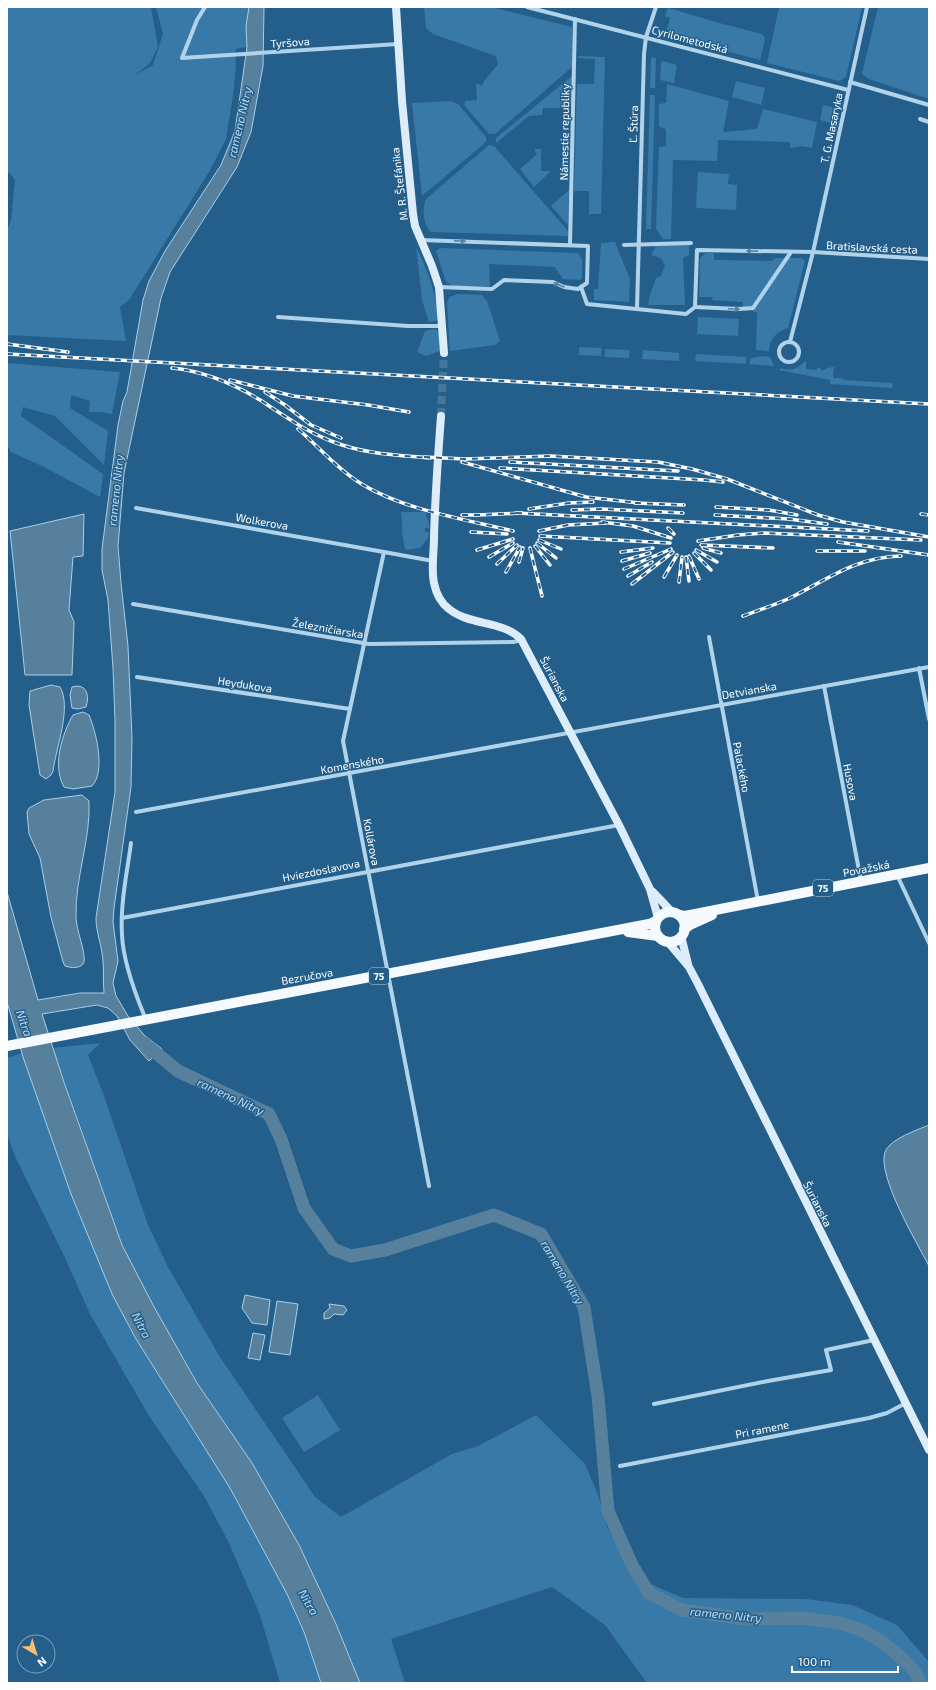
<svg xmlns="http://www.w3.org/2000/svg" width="936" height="1690" font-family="'Exo 2',sans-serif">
<rect width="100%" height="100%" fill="#245f8b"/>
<!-- green -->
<g fill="#3879a8">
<polygon points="7,7 151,7 158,47 150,63 135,75 153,65 163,34 156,7 259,7 257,45 235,49 236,64 234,89 226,139 209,172 129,300 120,307 126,341 7,335 7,229 11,221 15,180 7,170"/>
<path d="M424,7h67l81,20v40l-77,67h-6l-25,-29 1,-4 12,-1 -1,-17 6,3c2,-7 12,-16 16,-22l-2,-8 -63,-22 -7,-6z"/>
<polygon points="779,7 862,7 846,77 839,81 767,63"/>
<polygon points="878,7 929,7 929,99 869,79 862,74"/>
<polygon points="668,8 723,24 762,34 765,38 760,60 669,36 667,29 670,18 665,16"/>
<polygon points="579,56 605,57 601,214 589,214 589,191 574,191 577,84 594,84 595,59 578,58"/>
<polygon points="651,57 656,58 655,88 650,88"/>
<polygon points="663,61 677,65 674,83 660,80 661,63"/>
<polygon points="572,76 572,104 564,104 565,108 543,108 542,115 529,116 496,143 496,138"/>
<polygon points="736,81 765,88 761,105 732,97"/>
<polygon points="667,84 729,101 723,132 757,129 763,109 817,122 812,148 802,146 790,148 790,142 718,140 717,161 673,160 671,239 663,239 656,229 659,147 666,146 666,129 659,127 659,104 666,103"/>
<polygon points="650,95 655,95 651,229 646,229"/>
<polygon points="451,101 458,104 486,137 486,142 422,196 412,103"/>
<polygon points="823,105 835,108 832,123 820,120"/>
<path d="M489,145l5,1 74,85v5l-138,-4c-7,-10 -8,-22 -4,-33z"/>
<polygon points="534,149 541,149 541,171 551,171 534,187 520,169 537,154"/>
<polygon points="698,172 729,174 728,184 737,185 736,210 696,208"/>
<polygon points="569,190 568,223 567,224 551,206"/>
<polygon points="615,242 630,279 629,302 594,300 594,289 598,289 601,243"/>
<polygon points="657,244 689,244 689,255 683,258 685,305 648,305 650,295 656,278 661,276 665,266 661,258 651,255"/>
<path d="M416,246c12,26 19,43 22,72l-3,3 -6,1 -7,-22z"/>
<polygon points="440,248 578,253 582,259 582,278 580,280 563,279 555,267 489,264 490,286 453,286 446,282 436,251"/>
<path d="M706,253h8v7l58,1 3,-3h26l4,3 -17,67c-12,4 -18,10 -19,23l-13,-1 1,-37 -14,-6v-5l-31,-2 1,-3h-14l1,-39z"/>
<polygon points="457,294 482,295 487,301 500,341 495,345 450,351 447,302 450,297"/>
<polygon points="698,317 739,319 738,336 697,334"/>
<polygon points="435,329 439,333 440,351 426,356 417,352 425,331"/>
<polygon points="579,347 602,348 601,356 579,355"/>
<polygon points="605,349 630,350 629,358 605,357"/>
<polygon points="643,350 679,353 679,361 642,359"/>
<polygon points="696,354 746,357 746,364 695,361"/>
<polygon points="763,356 770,357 774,366 749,364 751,358"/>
<path d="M806,360v9l9,1 5,-3 2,4 5,-3 7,-1 -1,11h10v2l49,3 1,5 -63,-4v-4l-51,-10 2,-2c10,4 18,0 25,-8z"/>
<polygon points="7,363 120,372 112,414 100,412 89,412 90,401 71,395 70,408 108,431 104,465 55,416 23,407 21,416 103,474 100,497 44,467 11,452 7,445"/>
<path d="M401,512h25c0,6 4,11 3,16h-4v4h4l-1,6 -8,10 -14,2c-5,-12 -3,-25 -5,-38z"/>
<polygon points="100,1043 88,1055 103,1093 148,1225 168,1267 220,1357 315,1497 341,1517 452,1454 478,1446 536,1415 585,1464 598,1495 607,1527 639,1579 683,1598 806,1599 852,1605 897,1625 929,1662 929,1683 647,1683 605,1625 552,1587 391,1639 405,1683 360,1683 336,1624 299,1545 252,1463 197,1383 153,1305 122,1245 53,1048"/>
<polygon points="22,1053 71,1194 112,1294 136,1339 230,1488 263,1548 287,1594 304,1632 321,1683 280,1683 260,1615 229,1543 204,1496 149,1416 90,1314 66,1260 15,1156 7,1134 7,1058"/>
<polygon points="318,1395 340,1430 304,1452 282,1418"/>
</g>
<!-- water -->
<g fill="#57809d" stroke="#a5cfeb">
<path d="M249,7h15l-1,59 -12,66 -14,35 -67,105 -9,26 -37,175 -6,73 3,37 7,63 4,92 -1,49 -17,121 -1,14 5,39 -5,22 3,13 12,20 16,19 18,14 -13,12 -19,-21 -13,-24 -9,-8 -11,-3 -55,9 22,68 58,163 31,60 44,78 55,80 47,82 37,79 24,59h-39l-17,-51 -17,-38 -57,-106 -94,-149 -24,-45 -41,-100 -48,-137 -16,-55v-110l31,108 42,-7h24c-1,-11 0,-21 -1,-32 -1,-15 -7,-29 -7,-43l19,-126v-72l-2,-52 -5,-68 -6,-30v-21l16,-124 5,-24 4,-9 16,-92 6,-19 16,-30 56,-86 14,-34 12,-84 -1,-21z"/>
<polygon points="84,514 83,556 73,557 69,610 74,622 72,675 25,675 10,531"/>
<path d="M51,685l9,2c12,20 -4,61 -7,84l-2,4 -5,4 -6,-4 -11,-70 1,-14z"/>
<path d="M78,686c10,1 11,12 8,21l-8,2 -6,-1 -2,-13 2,-8z"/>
<path d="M83,712l6,3c7,17 17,56 3,71l-19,3 -9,-2c-12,-21 -2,-53 9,-72z"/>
<path d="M82,795l7,6c2,38 -14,76 -13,116 0,13 10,35 8,45 -2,7 -14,6 -19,4l-2,-4 -12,-45 -11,-59 -11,-24 -2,-22 2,-4 15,-8z"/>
<path d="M929,1125v141c-12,-23 -52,-90 -44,-114 5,-13 32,-22 44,-27z"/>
<polygon points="245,1295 270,1300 267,1325 252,1323 242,1308"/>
<polygon points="277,1301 298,1304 290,1355 269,1352"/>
<polygon points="329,1304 344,1306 347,1310 343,1315 334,1314 330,1318 324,1319 324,1313 330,1308"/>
<polygon points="253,1333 265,1335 260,1360 248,1358"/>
</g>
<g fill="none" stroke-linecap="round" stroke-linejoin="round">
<!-- river -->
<polyline stroke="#57809d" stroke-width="13" points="144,1043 178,1071 269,1114 281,1139 304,1208 333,1249 351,1256 385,1250 494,1215 541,1234 584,1307 598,1396 608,1511 632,1565 649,1593 682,1610 746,1619 803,1618 839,1623 864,1631 885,1644 906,1662 914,1671 921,1683"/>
<!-- secondary-tunnel -->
<polyline stroke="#45779c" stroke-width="8" stroke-dasharray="8 4" stroke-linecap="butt" points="441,416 444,353"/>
<!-- street -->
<g stroke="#b1d3ea" stroke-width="4">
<polyline points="205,7 197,20 182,58 398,44"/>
<polyline points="527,7 848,90"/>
<polyline points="850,82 929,105"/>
<polyline points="920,119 929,122"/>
<polyline points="421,240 588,246 587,283 578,289 564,287 553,282 504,280 492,289 439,287"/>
<polyline points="570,245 575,19"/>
<polyline points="624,245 691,243"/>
<polyline points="581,287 587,304 686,314 695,307"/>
<polyline points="695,307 697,250 813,252 929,259"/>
<polyline points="695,307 739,309 753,308 791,252"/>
<polyline points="637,309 644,54 646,37 656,7"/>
<polyline points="278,317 408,326 442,326"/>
<circle cx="789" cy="352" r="10"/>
<polyline points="790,342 813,252 867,7"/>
<polyline points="136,508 384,552"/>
<polyline points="133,604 369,644 513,642 521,640"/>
<polyline points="709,637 758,901"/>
<polyline points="919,668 929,719"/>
<polyline points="137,677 350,709"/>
<polyline points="824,686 861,881"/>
<polyline points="136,812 929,667"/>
<path d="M131,843c-4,30 -11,62 -9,92 1,24 13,58 22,80"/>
<polyline points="897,875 929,943"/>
<polyline points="122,918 619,825"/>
<polyline points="429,1186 343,741 384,552 433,561"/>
<polyline points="654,1404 768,1381 831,1370 826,1350 874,1340"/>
<polyline points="620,1466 869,1418 887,1413 906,1403"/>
</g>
<!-- secondary -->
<g stroke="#dcecf8" stroke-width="8">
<polyline points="396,7 402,101 413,214 415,226 432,266 439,287 444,353"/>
<path d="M441,416c-3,40 -6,81 -7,122 0,14 -3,31 0,45 2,10 7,20 15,26 21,17 53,11 72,30l98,186 31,64 8,29"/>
<polyline points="653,892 672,912"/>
<polyline points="681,936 688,964"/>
<polyline points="667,941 689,967 698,984 929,1450"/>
</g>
<!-- primary -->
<g stroke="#f5fafe" stroke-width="10">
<circle cx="670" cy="927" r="15"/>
<polyline points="679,915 685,916 929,868"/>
<polyline points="684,929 690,925 712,915"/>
<polyline points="628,932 658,936"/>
<polyline points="7,1046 649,924 656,921"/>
</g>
<defs>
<g id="rail">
<polyline points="7,344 68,352"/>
<polyline points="7,354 929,404"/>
<path d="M172,368c30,3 62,16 88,32 23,15 45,31 71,41 32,13 65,14 99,17"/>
<polyline points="230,380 293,396 368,405 409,412"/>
<polyline points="265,392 285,405 311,425 341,438"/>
<path d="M298,429c20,17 36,37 59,52 42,28 106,38 156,50"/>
<polyline points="424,457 465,459 550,456 658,462 692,469 727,479 818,515 843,522 929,537"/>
<polyline points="462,462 586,497 639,503"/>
<polyline points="510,462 678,471"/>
<polyline points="500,468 704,480 723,482"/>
<polyline points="635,503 684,505"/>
<polyline points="716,507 769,510 797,515"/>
<polyline points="529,509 569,503 593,502"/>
<polyline points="572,510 602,509 683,513"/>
<polyline points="516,513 868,531"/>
<polyline points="921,514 929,515"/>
<polyline points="462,515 478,515 522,513"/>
<polyline points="715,515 789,519 827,524"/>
<polyline points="602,522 633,526 671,538"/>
<polyline points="668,528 674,534"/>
<polyline points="539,531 568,525 606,523"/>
<polyline points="471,532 507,534"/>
<polyline points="540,536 670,543"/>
<polyline points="539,540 561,549"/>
<polyline points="698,541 738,535 764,533 921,540"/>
<polyline points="838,542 929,555"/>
<polyline points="537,543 556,558"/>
<polyline points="701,545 773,548"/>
<polyline points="535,546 550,565"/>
<polyline points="530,548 542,596"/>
<polyline points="703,548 721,553"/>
<polyline points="477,550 513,539"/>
<polyline points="696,550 717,562"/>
<polyline points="817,551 865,551"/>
<polyline points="621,552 653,548"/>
<polyline points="694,553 711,570"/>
<polyline points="689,556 699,579"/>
<polyline points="489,557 513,543"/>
<polyline points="686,557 689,581"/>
<polyline points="622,561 650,553"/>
<polyline points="519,562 523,548"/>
<polyline points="497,564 517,545"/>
<polyline points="624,569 671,549"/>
<polyline points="506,572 520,547"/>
<polyline points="628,576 652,562"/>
<polyline points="664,577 677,555"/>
<polyline points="679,582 682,557"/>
<polyline points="632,584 673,552"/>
<path d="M743,616c16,-6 32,-11 47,-18 38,-19 66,-41 111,-42"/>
</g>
</defs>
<!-- rail casing -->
<use href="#rail" stroke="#fff" stroke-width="3.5"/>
<!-- rail -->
<use href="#rail" stroke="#245f8b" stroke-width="2" stroke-dasharray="6" stroke-linecap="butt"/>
</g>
<!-- one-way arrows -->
<defs><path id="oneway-solid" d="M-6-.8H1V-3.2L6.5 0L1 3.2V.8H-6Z"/></defs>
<g fill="#4e82a8">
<use href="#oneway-solid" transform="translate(460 241) rotate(2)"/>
<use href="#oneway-solid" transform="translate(752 251) rotate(-179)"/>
<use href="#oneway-solid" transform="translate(559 285) rotate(-157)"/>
<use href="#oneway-solid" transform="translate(734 309) rotate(2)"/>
</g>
<g text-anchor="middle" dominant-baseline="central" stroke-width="3" stroke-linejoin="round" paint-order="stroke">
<!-- shield labels -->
<g fill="#245f8b" stroke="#bdcfdc" stroke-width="1">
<rect x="813" y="880" width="20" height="16" rx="3"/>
<rect x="369" y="968" width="20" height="16" rx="3"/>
</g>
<g font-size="10" font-weight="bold" fill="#fff">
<text x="823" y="888">75</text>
<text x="379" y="976">75</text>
</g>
<!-- street labels -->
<g font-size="11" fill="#fff" stroke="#245f8b">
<text transform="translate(690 39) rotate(15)">Cyrilometodská</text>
<text transform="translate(290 42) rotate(-4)">Tyršova</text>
<text transform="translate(633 124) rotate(-88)">Ľ. Štúra</text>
<text transform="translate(831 128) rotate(-78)">T. G. Masaryka</text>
<text transform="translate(564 132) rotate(-89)">Námestie republiky</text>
<text transform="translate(399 184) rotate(-97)">M. R. Štefánika</text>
<text transform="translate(872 247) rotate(3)">Bratislavská cesta</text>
<text transform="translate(262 521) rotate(10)">Wolkerova</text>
<text transform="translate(328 628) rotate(10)">Železničiarska</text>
<text transform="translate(555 679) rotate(62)">Šurianska</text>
<text transform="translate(245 684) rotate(9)">Heydukova</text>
<text transform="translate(749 690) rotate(-10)">Detvianska</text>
<text transform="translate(352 764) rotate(-10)">Komenského</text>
<text transform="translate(742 767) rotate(79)">Palackého</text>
<text transform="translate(851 782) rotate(79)">Husova</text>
<text transform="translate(372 842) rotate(79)">Kollárova</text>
<text transform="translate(866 868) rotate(-11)">Považská</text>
<text transform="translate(321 870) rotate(-11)">Hviezdoslavova</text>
<text transform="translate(307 976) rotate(-10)">Bezručova</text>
<text transform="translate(818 1204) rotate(63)">Šurianska</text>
<text transform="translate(762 1429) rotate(-11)">Pri ramene</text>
</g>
<!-- water labels -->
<g font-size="12" font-style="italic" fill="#bddcf1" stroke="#245f8b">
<text transform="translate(239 122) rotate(-77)">rameno Nitry</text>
<text transform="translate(115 490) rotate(-84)">rameno Nitry</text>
<text transform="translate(25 1023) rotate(71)">Nitra</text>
<text transform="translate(231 1096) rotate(25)">rameno Nitry</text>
<text transform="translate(563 1272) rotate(59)">rameno Nitry</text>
<text transform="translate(142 1325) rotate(62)">Nitra</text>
<text transform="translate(309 1602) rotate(59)">Nitra</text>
<text transform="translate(726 1614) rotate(6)">rameno Nitry</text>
</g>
</g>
<!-- border -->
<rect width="936" height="1690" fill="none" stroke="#ffffff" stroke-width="16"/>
<!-- north arrow -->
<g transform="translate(36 1654) rotate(142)"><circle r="19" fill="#245f8b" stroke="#7c9fb9"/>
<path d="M0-3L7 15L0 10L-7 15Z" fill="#f5be74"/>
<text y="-6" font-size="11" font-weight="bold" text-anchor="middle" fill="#ffffff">N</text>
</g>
<!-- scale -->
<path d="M792 1666v6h106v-6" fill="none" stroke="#ffffff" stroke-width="2"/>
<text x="798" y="1666" font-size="12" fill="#ffffff" stroke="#245f8b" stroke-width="3" paint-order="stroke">100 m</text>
</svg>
